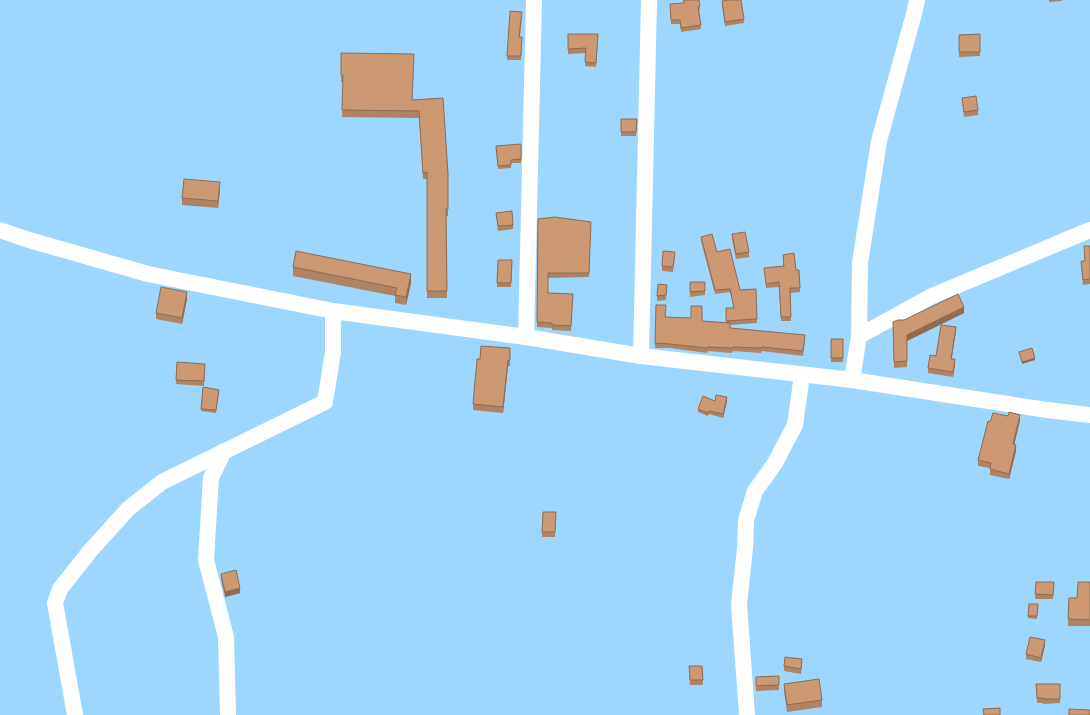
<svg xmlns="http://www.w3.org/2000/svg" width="1090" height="715" font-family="Montserrat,sans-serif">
<rect width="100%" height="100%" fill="#9dd7ff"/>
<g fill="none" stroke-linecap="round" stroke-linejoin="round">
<!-- minor -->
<g stroke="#fff" stroke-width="16">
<polyline points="0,230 29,240 148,274 333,311 526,337 641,356 852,380 1047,410 1090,415"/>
<polyline points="859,336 932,296 1090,230"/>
<polyline points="526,337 534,0"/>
<polyline points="641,356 649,0"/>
<polyline points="852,380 859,336 860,263 879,141 915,10 917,0"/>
<polyline points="224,451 211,478 206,560 226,637 228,715"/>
<polyline points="75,715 55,603 60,589 90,551 128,509 162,482 325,402 333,352 333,311"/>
<polyline points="747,715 739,604 745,548 746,520 755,491 775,463 795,425 802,375"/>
</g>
</g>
<!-- wall -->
<g fill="#af8462">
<polygon points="683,0 699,0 700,10 699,10 701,29 681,32 680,24 671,24 670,7 684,3"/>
<polygon points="1049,0 1062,0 1062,1 1049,2"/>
<polygon points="722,1 744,19 744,23 725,26 722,5"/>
<polygon points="522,16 520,37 522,37 521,60 507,60 507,56"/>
<polygon points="568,34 598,39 596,67 585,66 586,53 568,54"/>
<polygon points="980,34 980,56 959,57 959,35"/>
<polygon points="341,53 413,100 443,98 448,174 448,216 446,216 447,298 427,298 427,179 423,179 419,118 342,117 343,82 341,82"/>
<polygon points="962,98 978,110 978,115 964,117"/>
<polygon points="621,119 637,119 636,136 621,136"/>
<polygon points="521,144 521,163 511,163 511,168 498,169 496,149"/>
<polygon points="220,189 218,208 182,205 182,198"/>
<polygon points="496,213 513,225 513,229 498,231"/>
<polygon points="538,219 591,222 589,277 548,278 548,293 573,294 571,331 552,330 552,328 537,327"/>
<polygon points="732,234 749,252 749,257 736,259 732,239"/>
<polygon points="701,237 717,252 740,290 756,289 757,323 730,325 730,328 805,340 803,356 762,351 761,353 733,351 732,353 708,351 707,353 670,348 655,348 656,305 666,309 665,317 702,321 726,323 726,308 734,308 730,292 715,294 701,241"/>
<polygon points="1090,246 1090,284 1083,285 1081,261 1085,261"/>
<polygon points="783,255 796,270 799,270 800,292 790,293 791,321 781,321 779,287 766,288 764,268 783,266"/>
<polygon points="675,257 673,272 662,271 662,266"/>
<polygon points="498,260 512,260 511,287 497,287"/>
<polygon points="293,267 411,283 406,305 395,303 395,296 293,276"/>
<polygon points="690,282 705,282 705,295 690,297"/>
<polygon points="667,290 666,300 657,301 657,296"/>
<polygon points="187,299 182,324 156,319 156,313"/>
<polygon points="964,313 907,341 907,367 894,368 893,322 904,320"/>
<polygon points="956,331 951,359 955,364 953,377 928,373 928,368 936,356"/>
<rect x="831" y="339" width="12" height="23"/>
<polygon points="510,354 510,366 508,366 503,413 473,410 473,404 480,359"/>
<polygon points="177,362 205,368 204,386 176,384"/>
<polygon points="219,392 216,413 201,411 201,409"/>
<polygon points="715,401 727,401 723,418 709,414 708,416 698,412 698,409"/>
<polygon points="1020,420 1014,445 1016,451 1009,479 990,475 990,468 978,466 978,460"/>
<polygon points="543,512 556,512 555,537 542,537"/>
<polygon points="221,574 240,593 225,597 221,579"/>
<polygon points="1036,582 1054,582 1053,599 1035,599"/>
<polygon points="1090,582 1090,626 1068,626 1069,598 1077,598"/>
<polygon points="1029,604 1038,604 1037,619 1028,618"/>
<polygon points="1045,645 1041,662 1026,659 1026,654"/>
<polygon points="802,664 801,674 784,671 784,666"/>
<polygon points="689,666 702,666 703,685 690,685"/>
<polygon points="779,676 779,690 756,691 756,677"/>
<polygon points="784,684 822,700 822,707 787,712 784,691"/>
<polygon points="1036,684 1060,684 1060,703 1043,704 1043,703 1037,703"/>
</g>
<!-- shaded-wall -->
<g fill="#8f6b50">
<polygon points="220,182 220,189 218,208 218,201"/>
<polygon points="411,274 411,283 406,305 406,297"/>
<polygon points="187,292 187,299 182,324 182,318"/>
<polygon points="964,307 964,313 907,341 907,335"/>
<polygon points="956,327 956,331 951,363 951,359"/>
<polygon points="1035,358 1035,360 1022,364 1022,362"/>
<polygon points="955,359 955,364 953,377 953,372"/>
<polygon points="508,360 508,366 503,413 503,407"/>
<polygon points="727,397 727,401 723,418 723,414"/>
<polygon points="1020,415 1020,420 1013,450 1013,444"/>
<polygon points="1016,445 1016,451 1009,479 1009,474"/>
<polygon points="240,588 240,593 225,597 225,592"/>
<polygon points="1045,640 1045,645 1041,662 1041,658"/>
</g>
<!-- building -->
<g fill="#cc9972" stroke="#8f6b50">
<polygon points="684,0 699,0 700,6 698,7 701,25 681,28 680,20 671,20 670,4 684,3"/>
<polygon points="728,0 741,0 744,19 725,22 722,1"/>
<polygon points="510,11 522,12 519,37 522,37 521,56 507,56"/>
<polygon points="568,34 598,34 596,63 585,62 586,48 568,49"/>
<polygon points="980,34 980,52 959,52 959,35"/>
<polygon points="341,53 414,54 412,100 443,98 448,174 448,209 446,209 447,291 427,291 427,172 423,173 419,111 342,110 343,75 341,75"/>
<polygon points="976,96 978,110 964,112 962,98"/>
<polygon points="621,119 637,119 636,132 621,132"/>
<polygon points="521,144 521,159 511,160 511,165 498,166 496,146"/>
<polygon points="184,179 220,182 218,201 182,198"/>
<polygon points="512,211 513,225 498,226 496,213"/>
<polygon points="555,217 591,222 589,273 548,273 548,293 573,294 571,326 552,325 552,323 537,322 538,219"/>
<polygon points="745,232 749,252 736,254 732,234"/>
<polygon points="712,234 717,252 730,249 740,290 756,289 757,319 726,321 726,308 734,308 730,289 715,290 701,237"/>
<polygon points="1084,246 1090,246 1090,279 1083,280 1081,261 1085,261"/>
<polygon points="296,251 411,274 406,297 395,295 397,288 293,267"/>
<polygon points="663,251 675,252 673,267 662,266"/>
<polygon points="794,253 796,270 799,270 800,288 790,288 791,317 781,317 779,282 766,284 764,268 784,266 783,255"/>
<polygon points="498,260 512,260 511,283 497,283"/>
<polygon points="690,282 705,282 705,291 690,292"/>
<polygon points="658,284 667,285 666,295 657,296"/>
<polygon points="161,287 187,292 182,318 156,313"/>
<polygon points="958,294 964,307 907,335 907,361 894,362 893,322 898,320 904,320"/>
<polygon points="656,305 666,305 665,317 691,318 691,306 702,306 702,321 730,323 730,328 805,335 803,351 762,347 761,348 733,347 732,348 708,347 707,348 670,344 655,343"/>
<polygon points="941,325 956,327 951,359 955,359 953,372 928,368 930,355 936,356"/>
<rect x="831" y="339" width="12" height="19"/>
<polygon points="481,346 510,348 510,360 508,360 503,407 473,404 477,359 480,359"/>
<polygon points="1032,348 1035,358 1022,362 1019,352"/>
<polygon points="177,362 205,364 204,381 176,380"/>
<polygon points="203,387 219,390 216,410 201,409"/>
<polygon points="716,395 727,397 723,414 709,411 708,413 698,409 703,396 715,401"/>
<polygon points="1009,412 1020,415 1013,444 1016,445 1009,474 990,469 991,463 978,460 988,421 990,422 993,413 1008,416"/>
<polygon points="543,512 556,512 555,532 542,532"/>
<polygon points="236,570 240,588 225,592 221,574"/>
<polygon points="1036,582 1054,582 1053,595 1035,594"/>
<polygon points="1078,582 1090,582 1090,620 1068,619 1069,598 1077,598"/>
<polygon points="1029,604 1038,604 1037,616 1028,616"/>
<polygon points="1030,637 1045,640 1041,658 1026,654"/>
<polygon points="785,657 802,659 801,669 784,666"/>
<polygon points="689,666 702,666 703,680 690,680"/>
<polygon points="779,676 779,685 756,686 756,677"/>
<polygon points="819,679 822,700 787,705 784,684"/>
<polygon points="1036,684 1060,684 1060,699 1043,699 1043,698 1037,698"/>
<polygon points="1000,708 1000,715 984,715 983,709"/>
<polygon points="1069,709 1090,710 1090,715 1069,715"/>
</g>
</svg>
